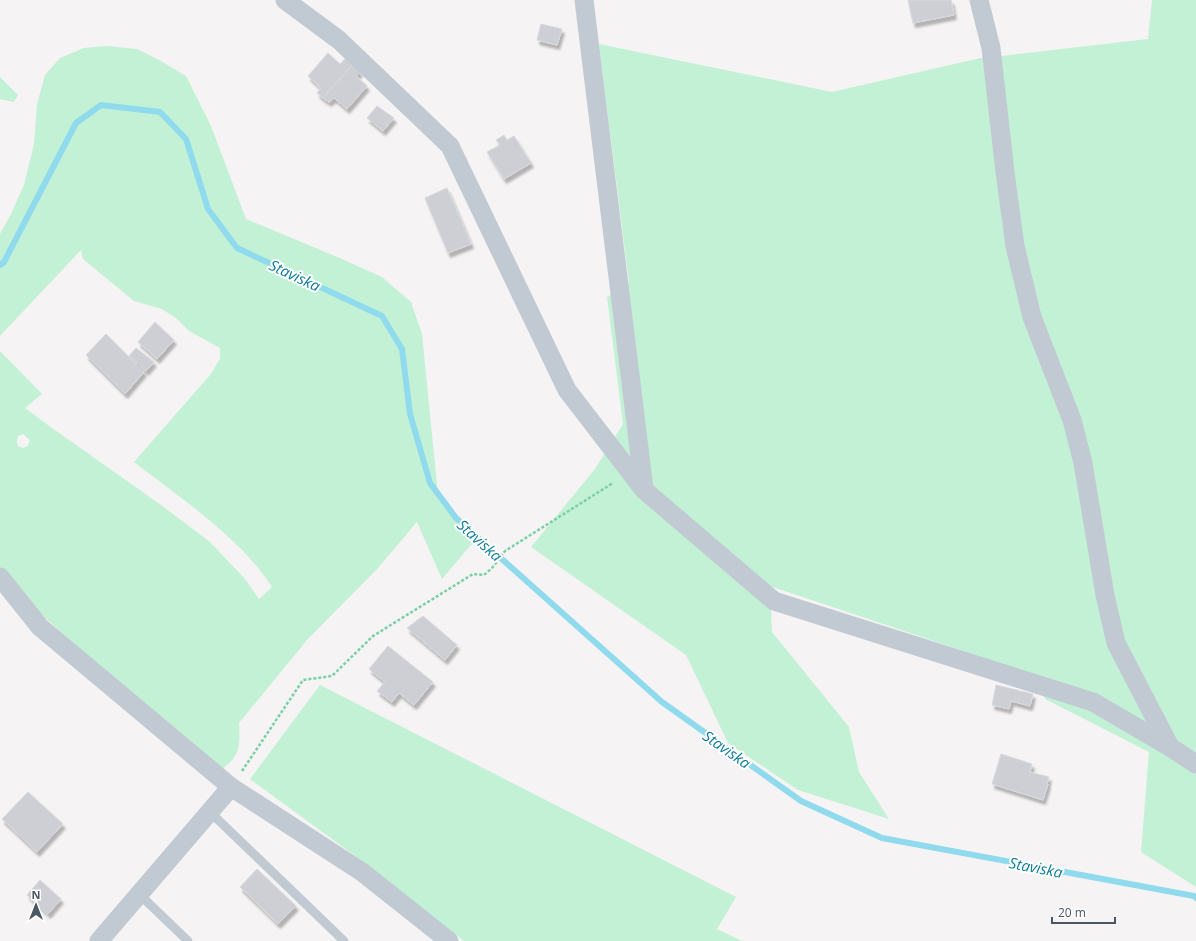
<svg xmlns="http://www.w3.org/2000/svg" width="1196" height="941" font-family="'Open Sans',sans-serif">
<defs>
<filter id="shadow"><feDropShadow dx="2.5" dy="4.5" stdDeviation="1" flood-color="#0004"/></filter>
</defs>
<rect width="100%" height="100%" fill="#f5f3f3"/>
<!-- green -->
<g fill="#c3f1d5" fill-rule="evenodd">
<polygon points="1152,0 1196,0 1196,887 1141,852 1149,752 1045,699 1041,677 770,586 772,632 849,727 859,772 889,819 798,790 728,743 686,655 531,547 595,469 623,424 607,297 629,283 599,44 832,92 985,57 1001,56 1148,39"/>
<path d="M107,46l30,3 22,11 27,16 25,50 35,93 96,40 40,18 29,25 11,32 16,161 38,44 -34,40 -25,-57 -39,46 -71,72 -68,83c1,21 2,33 -17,46l-17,-7 -174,-157 -31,-38v-216l42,43 -17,14 27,20 109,77 49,37 35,37 14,20 13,-12c-32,-50 -92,-89 -138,-125l76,-87 10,-16v-11l-31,-17 -12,-12 -15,-10 -28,-8 -51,-42 -2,-9 -81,86v-102l11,-20 13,-29 10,-41 3,-40 8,-29 15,-17 24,-10zM23,434l7,6 -2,6 -5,2 -5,-2 -1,-4 1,-6z"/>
<polygon points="0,77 18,95 14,102 0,99"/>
<polygon points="320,685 736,897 717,929 742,941 464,941 366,864 250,779"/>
</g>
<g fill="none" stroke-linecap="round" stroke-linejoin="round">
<!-- stream -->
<polyline stroke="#90daee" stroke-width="6" points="0,265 4,262 76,123 101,105 160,112 186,139 208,209 237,248 382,316 402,349 410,414 430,483 456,518 662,702 801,801 882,838 1194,896 1196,898"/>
</g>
<!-- building -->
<g fill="#cdcfd5" stroke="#d7d9de" filter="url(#shadow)">
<polygon points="908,0 951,0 954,15 913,23"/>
<polygon points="541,24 562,29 557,45 537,40"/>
<polygon points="328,53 340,64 345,59 352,65 323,98 317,93 321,88 308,76"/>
<polygon points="352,65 360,72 356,76 367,86 347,109 334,98 329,102 323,98"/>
<polygon points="377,106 394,118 383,131 367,118"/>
<polygon points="504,135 507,140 514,136 531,163 504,179 487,152 500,145 496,140"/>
<polygon points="447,188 471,244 448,253 425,198"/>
<polygon points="155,322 174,340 157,359 138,342"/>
<polygon points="106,334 144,372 125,394 86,355"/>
<polygon points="136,348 154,362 146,371 129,356"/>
<polygon points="423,616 457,645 445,660 407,628"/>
<polygon points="388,646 433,682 414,705 399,693 392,702 377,691 385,682 369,669"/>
<polygon points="996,685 1033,694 1030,706 1011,701 1009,709 992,705"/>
<polygon points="1001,754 1032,764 1030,772 1049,777 1047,784 1048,784 1043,800 992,784"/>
<polygon points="28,792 63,824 37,852 2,819"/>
<polygon points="257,869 296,906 278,924 240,887"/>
<polygon points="40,880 61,899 48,914 27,895"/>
</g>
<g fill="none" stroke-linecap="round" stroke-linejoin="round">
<!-- path -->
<polyline stroke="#7ad0a6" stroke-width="2.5" stroke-dasharray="3 2" stroke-linecap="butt" points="242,771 303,680 332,676 373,636 473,574 484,575 492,568 505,551 613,483"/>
<!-- lane -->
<g stroke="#c1cad2" stroke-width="9">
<polyline points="210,812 344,941"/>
<polyline points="139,894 188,941"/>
</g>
<!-- street -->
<g stroke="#c1cad2" stroke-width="19">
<polyline points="285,0 339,40 450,146 567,390 644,490 774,601 1093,702 1170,747 1196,764"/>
<polyline points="584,0 644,489"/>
<polyline points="979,0 991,48 1005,172 1015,246 1032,317 1072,420 1083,463 1105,595 1116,643 1170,747"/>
<polyline points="0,577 40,627 231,787"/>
<polyline points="99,941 231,787 362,872 449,941"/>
</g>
</g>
<g text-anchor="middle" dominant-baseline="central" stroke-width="4" stroke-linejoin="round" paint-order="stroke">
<!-- water labels -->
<g font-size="15" font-style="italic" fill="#0c7c9b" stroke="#fff">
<text transform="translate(295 275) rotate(25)">Staviska</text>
<text transform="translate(480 540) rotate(42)">Staviska</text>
<text transform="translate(727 749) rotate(35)">Staviska</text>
<text transform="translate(1036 867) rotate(11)">Staviska</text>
</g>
</g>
<!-- north arrow -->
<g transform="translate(36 905)" stroke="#ffffff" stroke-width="3" paint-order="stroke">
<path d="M0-3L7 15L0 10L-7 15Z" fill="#4a5661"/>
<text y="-6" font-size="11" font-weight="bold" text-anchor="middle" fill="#4a5661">N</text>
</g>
<!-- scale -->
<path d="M1052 917v6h63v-6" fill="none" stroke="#4a5661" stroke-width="2"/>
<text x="1058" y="917" font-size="12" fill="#4a5661" stroke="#ffffff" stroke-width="3" paint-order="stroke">20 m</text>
</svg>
